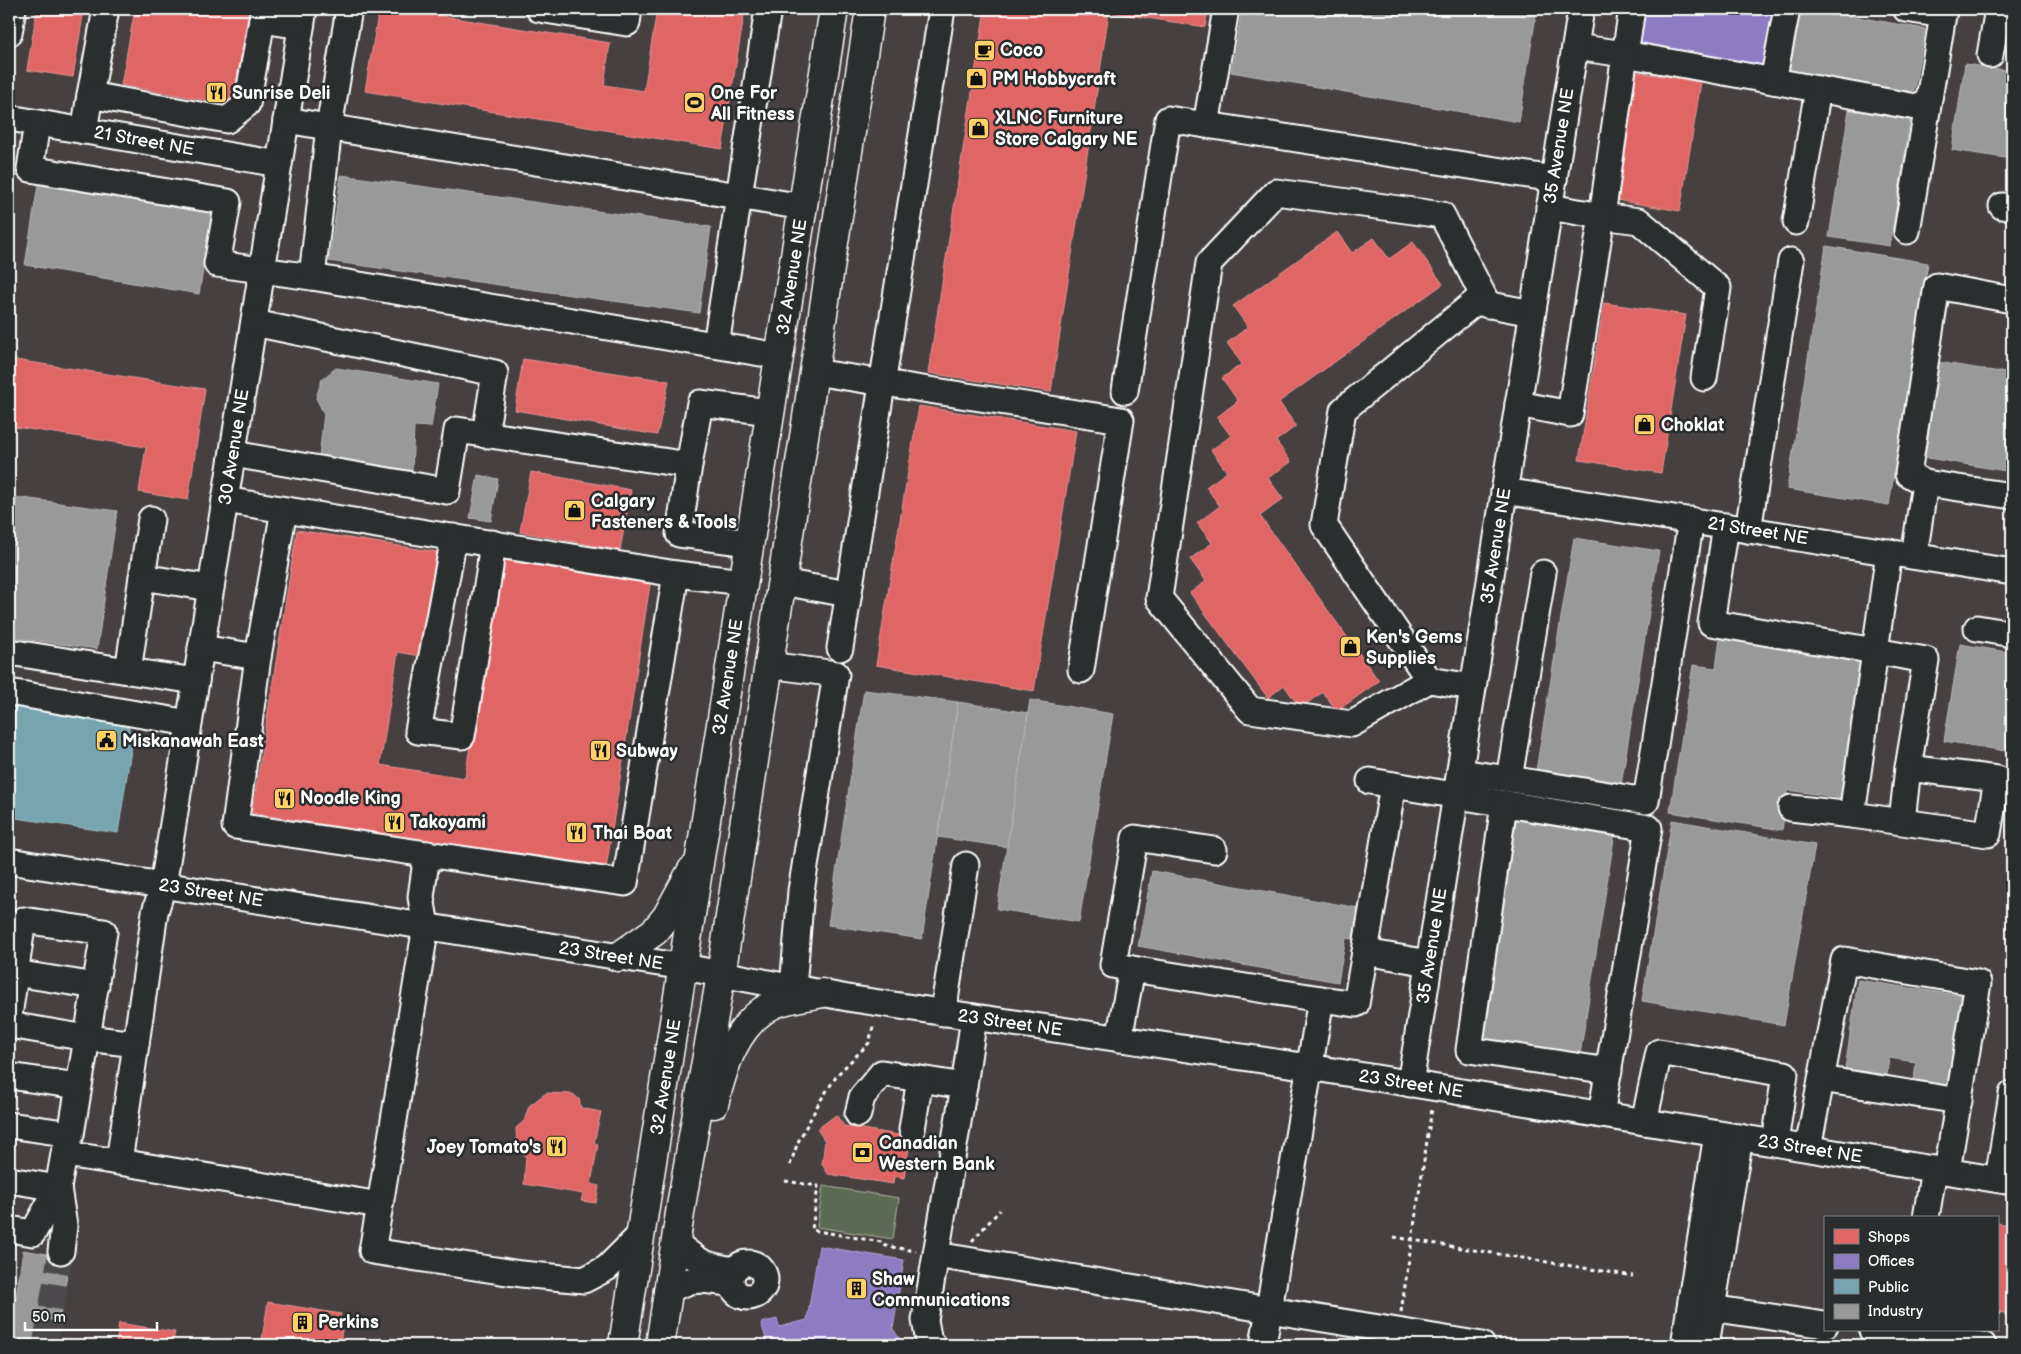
<svg xmlns="http://www.w3.org/2000/svg" width="2021" height="1354" font-family="'Balsamiq Sans',sans-serif">
<rect width="100%" height="100%" fill="#373637"/>
<filter id="ink" filterUnits="userSpaceOnUse"><feTurbulence type="fractalNoise" baseFrequency=".02" numOctaves="2"/><feDisplacementMap in="SourceGraphic" scale="10" xChannelSelector="R" yChannelSelector="G"/><feConvolveMatrix kernelMatrix="1 2 1 2 8 2 1 2 1" color-interpolation-filters="sRGB"/></filter>
<g filter="url(#ink)">
<!-- built -->
<path fill="#474141" fill-rule="evenodd" d="M9,9h2003v1336h-2003zM1825,1218h172v112h-172z"/>
<!-- green -->
<polygon fill="#5d6a52" stroke="#aeb4a8" points="823,1186 899,1198 893,1239 817,1227"/>
<!-- shops -->
<g fill="#e06666" stroke="#e99494">
<polygon points="37,9 84,9 73,77 27,70"/>
<polygon points="135,9 249,9 232,105 121,85"/>
<polygon points="379,9 398,9 610,43 604,85 644,91 657,9 745,9 722,149 365,91"/>
<polygon points="985,9 1208,9 1205,27 1109,12 1051,392 928,373"/>
<polygon points="1637,72 1701,82 1680,211 1616,200"/>
<polygon points="1337,232 1352,253 1374,238 1389,259 1413,242 1443,284 1279,402 1296,426 1276,441 1291,462 1268,478 1283,499 1260,516 1379,681 1337,711 1323,692 1300,708 1284,685 1268,698 1190,593 1206,581 1190,559 1212,543 1197,523 1220,506 1206,487 1227,472 1211,450 1231,436 1217,417 1238,401 1222,378 1242,364 1227,343 1248,327 1233,306"/>
<polygon points="1604,303 1686,315 1661,473 1579,460"/>
<polygon points="9,359 205,389 188,500 139,492 146,447 9,426"/>
<polygon points="523,359 669,381 657,435 515,410"/>
<polygon points="919,406 1076,431 1034,691 876,665"/>
<polygon points="531,472 631,490 620,550 520,532"/>
<polygon points="297,530 438,552 421,656 398,652 380,765 465,778 500,554 651,578 606,869 252,813"/>
<polygon points="546,1093 573,1094 579,1099 581,1108 601,1112 594,1143 598,1144 591,1184 599,1186 596,1203 581,1201 583,1194 524,1184 526,1156 517,1151 516,1128 524,1121 529,1106"/>
<polygon points="836,1115 844,1126 911,1137 904,1178 894,1176 893,1184 828,1174 822,1164 825,1141 817,1129"/>
<polygon points="1997,1223 2012,1225 2012,1314 1997,1312"/>
<polygon points="268,1302 341,1314 338,1329 342,1330 340,1345 261,1345"/>
<polygon points="119,1323 175,1332 172,1345 116,1345"/>
<polygon points="481,1343 498,1345 480,1345"/>
</g>
<!-- offices -->
<g fill="#8e7cc3" stroke="#b0a3d5">
<polygon points="1643,9 1778,9 1768,70 1636,47"/>
<polygon points="819,1246 904,1260 893,1329 904,1345 768,1345 761,1323 777,1319 779,1327 807,1320"/>
</g>
<!-- public -->
<polygon fill="#76a5af" stroke="#9fc0c7" points="9,703 125,721 133,737 118,833 9,817"/>
<!-- industry -->
<g fill="#999" stroke="#b8b8b8">
<polygon points="1242,9 1537,9 1519,122 1231,72"/>
<polygon points="1797,9 1812,9 1925,29 1913,95 1785,73"/>
<polygon points="1965,64 2012,71 2012,159 1952,150"/>
<polygon points="1849,110 1910,120 1890,246 1829,237"/>
<polygon points="341,175 711,227 699,313 329,261"/>
<polygon points="39,179 213,208 199,294 25,265"/>
<polygon points="1826,246 1928,263 1889,505 1787,489"/>
<polygon points="1938,362 2012,374 2012,472 1922,457"/>
<polygon points="336,368 438,384 431,427 414,426 412,471 319,458 324,414 316,398 322,379"/>
<polygon points="478,475 498,479 491,521 470,518"/>
<polygon points="16,497 117,511 97,649 9,637 9,551"/>
<polygon points="1574,538 1659,551 1620,791 1535,777"/>
<polygon points="1720,638 1863,661 1841,798 1788,790 1782,830 1670,812 1693,665 1716,668"/>
<polygon points="1960,644 2012,653 2012,752 1944,741"/>
<polygon points="864,690 958,702 922,939 828,925"/>
<polygon points="1030,700 1113,714 1079,922 997,909"/>
<polygon points="958,702 1028,713 1007,847 938,837"/>
<polygon points="1517,816 1615,832 1580,1055 1481,1040"/>
<polygon points="1672,820 1815,845 1784,1025 1642,1001"/>
<polygon points="1152,871 1364,909 1358,940 1346,938 1338,982 1138,946"/>
<polygon points="1858,980 1970,997 1956,1087 1914,1081 1916,1062 1889,1058 1887,1075 1845,1069"/>
<polygon points="23,1250 70,1258 55,1345 9,1345"/>
</g>
<g fill="none" stroke-linecap="round" stroke-linejoin="round">
<!-- minor-tunnel -->
<polyline stroke="#4b4a4b" stroke-width="25" stroke-dasharray="25 12" stroke-linecap="butt" points="45,1345 61,1251"/>
<defs>
<g id="minor">
<polyline points="304,9 163,886 155,912 119,1162 380,1205 426,926 421,897 427,854"/>
<polyline points="539,9 627,23 629,9"/>
<polyline points="1632,9 1625,54 1927,109"/>
<polyline points="1906,9 1943,15 1944,9"/>
<polyline points="262,20 301,26"/>
<polyline points="9,33 13,9"/>
<polyline points="1575,47 1625,54 1602,216 1639,221 1718,288 1704,378"/>
<polyline points="1990,55 1998,9"/>
<polyline points="1773,81 1787,9"/>
<polyline points="90,95 106,9"/>
<polyline points="9,118 279,164"/>
<polyline points="286,120 803,207"/>
<polyline points="37,123 30,169 228,202 217,264 312,277 779,356"/>
<polyline points="1206,125 1226,9"/>
<polyline points="84,131 90,95 227,120 247,104 264,9"/>
<polyline points="2002,206 2012,207"/>
<polyline points="1796,222 1818,89"/>
<polyline points="1907,231 1943,15"/>
<polyline points="312,277 329,127 349,9"/>
<polyline points="254,323 495,373 485,435"/>
<polyline points="716,345 768,9"/>
<polyline points="814,372 1121,420 1081,670"/>
<polyline points="1125,391 1168,119 1554,179"/>
<polyline points="1518,404 1570,414 1602,216 1549,207"/>
<polyline points="233,454 447,491 457,430 689,465 679,534 749,543"/>
<polyline points="689,465 700,403 770,412"/>
<polyline points="1925,483 1908,474 1937,286 2012,300"/>
<polyline points="1504,491 2012,572"/>
<polyline points="225,500 676,574 743,582"/>
<polyline points="284,510 258,657 235,826 625,883 676,574"/>
<polyline points="1726,526 1711,623 1875,651 1889,552"/>
<polyline points="1748,530 1791,261"/>
<polyline points="454,537 418,731 462,736 490,567 492,543"/>
<polyline points="1914,556 1925,483 2012,496"/>
<polyline points="142,577 151,519"/>
<polyline points="782,582 848,594"/>
<polyline points="1977,628 2012,634"/>
<polyline points="201,648 258,657"/>
<polyline points="840,648 942,9"/>
<polygon points="1875,651 1926,660 1908,768 1997,779 1988,834 1852,815"/>
<polyline points="9,652 128,671"/>
<polyline points="769,665 836,674 801,891 793,988"/>
<polyline points="1429,680 1352,724 1250,710 1159,598 1209,263 1276,192 1442,215 1488,305"/>
<polyline points="196,681 128,671 142,577 211,588"/>
<polyline points="1473,687 1429,680 1324,525 1343,410 1475,302 1532,313"/>
<polyline points="9,692 189,723"/>
<polyline points="1460,772 1509,779 1543,573"/>
<polyline points="1509,779 1646,801 1691,520"/>
<polyline points="1370,781 1649,828 1601,1115"/>
<polyline points="1504,804 1469,1050 1609,1071"/>
<polyline points="1791,808 1852,815"/>
<polyline points="1902,821 1908,768"/>
<polyline points="9,861 684,967 853,999 1309,1067 2012,1182"/>
<polyline points="1365,952 1393,785"/>
<polyline points="1132,969 1113,965 1135,838 1214,850"/>
<polyline points="15,973 96,986"/>
<polyline points="943,1013 966,865"/>
<polyline points="9,1016 23,920 104,932 87,1038 136,1044"/>
<polyline points="9,1025 87,1038 71,1134 64,1154"/>
<polyline points="1119,1039 1132,969 1321,999"/>
<polyline points="9,1076 78,1086"/>
<polyline points="1821,1079 1959,1101"/>
<polyline points="1410,1084 1581,9"/>
<polyline points="858,1114 862,1097 882,1073 964,1086"/>
<polyline points="1644,1122 1659,1052 1785,1074 1775,1143"/>
<polyline points="9,1125 71,1134"/>
<polyline points="912,1129 920,1079"/>
<polyline points="1808,1148 1844,960 1978,983 1947,1171"/>
<polyline points="1998,1179 2012,1094"/>
<polyline points="9,1180 58,1188"/>
<polyline points="380,1205 372,1251 521,1274 584,1280 607,1268 640,1235"/>
<polyline points="1926,1218 1934,1169"/>
<polyline points="9,1229 33,1233 58,1188"/>
<path d="M675,1242c25,21 28,23 59,28"/>
<polyline points="61,1251 64,1226 58,1188 64,1154 119,1162"/>
<polyline points="936,1255 1482,1345"/>
<circle cx="748" cy="1280" r="17"/>
<polyline points="667,1290 690,1281 702,1280 730,1283"/>
<polyline points="1697,1306 1825,1325"/>
<polyline points="1872,1330 1907,1333 1983,1345"/>
<polyline points="933,1345 929,1342 925,1320 964,1086 974,1017"/>
<polyline points="1263,1345 1321,999 1356,1004 1365,952 1429,963"/>
<polyline points="1684,1345 1717,1134"/>
<polyline points="1706,1345 1740,1137"/>
</g>
<g id="major">
<polyline points="618,957 655,931 667,916 692,870"/>
<path d="M714,1104c9,-36 21,-78 56,-98 12,-7 38,-10 52,-13"/>
<polyline points="623,1345 834,9"/>
<polyline points="660,1345 682,1200 721,975 870,9"/>
</g>
</defs>
<!-- minor casing -->
<use href="#minor" stroke="#fff" stroke-width="29"/>
<!-- major casing -->
<use href="#major" stroke="#fff" stroke-width="31"/>
<!-- path -->
<g stroke="#fff" stroke-width="3" stroke-dasharray="4 4" stroke-linecap="butt">
<polyline points="790,1165 798,1142 820,1101 838,1074 869,1043 874,1023"/>
<polyline points="785,1181 818,1186 812,1230 881,1242 886,1246 916,1251"/>
<polyline points="1394,1237 1633,1276"/>
<polyline points="972,1241 1000,1210"/>
<polyline points="1401,1312 1432,1108"/>
<polyline points="1997,1313 2012,1315"/>
</g>
<!-- minor -->
<use href="#minor" stroke="#2a2d2e" stroke-width="25"/>
<!-- major -->
<use href="#major" stroke="#2a2d2e" stroke-width="28"/>
</g>
</g>
<!-- icons -->
<defs>
<symbol id="cafe-square" viewBox="-11 -11 22 22"><rect x="-9" y="-9" width="18" height="18" rx="4" fill="#ffd166" stroke="#2a2d2e"/><path d="M-5.5-4.5H6V0H3Q3 3.5 0 3.5H-2.5Q-5.5 3.5-5.5 0ZM3-3.2v2h1.7v-2ZM-6 4.5H4V6H-6Z" fill="#111"/></symbol>
<symbol id="shop-square" viewBox="-11 -11 22 22"><rect x="-9" y="-9" width="18" height="18" rx="4" fill="#ffd166" stroke="#2a2d2e"/><path d="M-5-2.5h2.3a2.7 3.5 0 0 1 5.4 0H5L5.5 6h-11ZM-1.5-2.5h3a1.5 2.3 0 0 0-3 0Z" fill="#111"/></symbol>
<symbol id="restaurant-square" viewBox="-11 -11 22 22"><rect x="-9" y="-9" width="18" height="18" rx="4" fill="#ffd166" stroke="#2a2d2e"/><path d="M-5-6h1v4h1v-4h1v4h1v-4h1v5L-1.5 .5V6h-2V.5L-5-1ZM5-6V6H3V1.5H1.5Q1.5-4 5-6Z" fill="#111"/></symbol>
<symbol id="stadium-square" viewBox="-11 -11 22 22"><rect x="-9" y="-9" width="18" height="18" rx="4" fill="#ffd166" stroke="#2a2d2e"/><path d="M0-5a6.5 5 0 1 0 0 10a6.5 5 0 1 0 0-10ZM-3.5-1.8h7v3.6h-7Z" fill="#111"/></symbol>
<symbol id="civic-square" viewBox="-11 -11 22 22"><rect x="-9" y="-9" width="18" height="18" rx="4" fill="#ffd166" stroke="#2a2d2e"/><path d="M-.6-6.5H3V-4.5H.6V-3L4-1V1h2V6H-6V1h2V-1L-.6-3ZM-1.2 2.5V6h2.4V2.5Z" fill="#111"/></symbol>
<symbol id="bank-square" viewBox="-11 -11 22 22"><rect x="-9" y="-9" width="18" height="18" rx="4" fill="#ffd166" stroke="#2a2d2e"/><path d="M-6-4H6V4H-6ZM0-2.3a2.3 2.3 0 1 0 0 4.6a2.3 2.3 0 1 0 0-4.6Z" fill="#111"/></symbol>
<symbol id="building-square" viewBox="-11 -11 22 22"><rect x="-9" y="-9" width="18" height="18" rx="4" fill="#ffd166" stroke="#2a2d2e"/><path d="M-4-6H4V6H1V3H-1V6H-4ZM-2.5-4.3h1.7v1.8h-1.7ZM.8-4.3h1.7v1.8H.8ZM-2.5-1h1.7V.8h-1.7ZM.8-1h1.7V.8H.8Z" fill="#111"/></symbol>
</defs>
<g fill-rule="evenodd">
<use href="#cafe-square" x="972" y="38" width="25" height="25"/>
<use href="#shop-square" x="964" y="66" width="25" height="25"/>
<use href="#restaurant-square" x="204" y="80" width="25" height="25"/>
<use href="#stadium-square" x="682" y="90" width="25" height="25"/>
<use href="#shop-square" x="966" y="116" width="25" height="25"/>
<use href="#shop-square" x="1632" y="412" width="25" height="25"/>
<use href="#shop-square" x="562" y="498" width="25" height="25"/>
<use href="#shop-square" x="1338" y="634" width="25" height="25"/>
<use href="#civic-square" x="94" y="728" width="25" height="25"/>
<use href="#restaurant-square" x="588" y="738" width="25" height="25"/>
<use href="#restaurant-square" x="272" y="786" width="25" height="25"/>
<use href="#restaurant-square" x="382" y="810" width="25" height="25"/>
<use href="#restaurant-square" x="564" y="820" width="25" height="25"/>
<use href="#restaurant-square" x="544" y="1134" width="25" height="25"/>
<use href="#bank-square" x="850" y="1140" width="25" height="25"/>
<use href="#building-square" x="844" y="1276" width="25" height="25"/>
<use href="#building-square" x="290" y="1310" width="25" height="25"/>
</g>
<g text-anchor="middle" dominant-baseline="central" stroke-width="5" stroke-linejoin="round" paint-order="stroke">
<!-- poi labels -->
<g font-size="18" font-weight="bold" fill="#fff" stroke="#2a2d2e" text-anchor="start">
<text x="1000" y="50">Coco</text>
<text x="992" y="79">PM Hobbycraft</text>
<text x="232" y="93">Sunrise Deli</text>
<text x="711" y="93">One For<tspan x="711" dy="21">All Fitness</tspan></text>
<text x="995" y="118">XLNC Furniture<tspan x="995" dy="21">Store Calgary NE</tspan></text>
<text x="1661" y="425">Choklat</text>
<text x="591" y="501">Calgary<tspan x="591" dy="21">Fasteners &amp; Tools</tspan></text>
<text x="1366" y="637">Ken's Gems<tspan x="1366" dy="21">Supplies</tspan></text>
<text x="122" y="741">Miskanawah East</text>
<text x="616" y="751">Subway</text>
<text x="300" y="798">Noodle King</text>
<text x="410" y="822">Takoyami</text>
<text x="593" y="833">Thai Boat</text>
<text x="879" y="1143">Canadian<tspan x="879" dy="21">Western Bank</tspan></text>
<text x="541" y="1147" text-anchor="end">Joey Tomato's</text>
<text x="872" y="1279">Shaw<tspan x="872" dy="21">Communications</tspan></text>
<text x="318" y="1322">Perkins</text>
</g>
<!-- street labels -->
<g font-size="18" fill="#fff" stroke="#2a2d2e">
<text transform="translate(144 141) rotate(10)">21 Street NE</text>
<text transform="translate(1559 146) rotate(-81)">35 Avenue NE</text>
<text transform="translate(792 277) rotate(-81)">32 Avenue NE</text>
<text transform="translate(234 447) rotate(-81)">30 Avenue NE</text>
<text transform="translate(1758 531) rotate(9)">21 Street NE</text>
<text transform="translate(1496 546) rotate(-81)">35 Avenue NE</text>
<text transform="translate(728 677) rotate(-81)">32 Avenue NE</text>
<text transform="translate(211 893) rotate(9)">23 Street NE</text>
<text transform="translate(1432 946) rotate(-81)">35 Avenue NE</text>
<text transform="translate(611 956) rotate(9)">23 Street NE</text>
<text transform="translate(1010 1023) rotate(8)">23 Street NE</text>
<text transform="translate(666 1077) rotate(-81)">32 Avenue NE</text>
<text transform="translate(1411 1084) rotate(9)">23 Street NE</text>
<text transform="translate(1810 1149) rotate(9)">23 Street NE</text>
</g>
</g>
<!-- margin -->
<rect width="2021" height="1354" fill="none" stroke="#2a2d2e" stroke-width="30"/>
<rect x="15" y="15" width="1991" height="1324" fill="none" stroke="#fff" stroke-width="2" filter="url(#ink)"/>
<!-- legend -->
<rect x="1824" y="1216" width="175" height="115" fill="#2a2d2e" stroke="#7f8182"/>
<rect x="1834" y="1229" width="25" height="15" fill="#e06666" stroke="#7f8182"/>
<text x="1868" y="1242" font-size="15" fill="#ffffff">Shops</text>
<rect x="1834" y="1254" width="25" height="15" fill="#8e7cc3" stroke="#7f8182"/>
<text x="1868" y="1266" font-size="15" fill="#ffffff">Offices</text>
<rect x="1834" y="1279" width="25" height="15" fill="#76a5af" stroke="#7f8182"/>
<text x="1868" y="1292" font-size="15" fill="#ffffff">Public</text>
<rect x="1834" y="1304" width="25" height="15" fill="#999999" stroke="#7f8182"/>
<text x="1868" y="1316" font-size="15" fill="#ffffff">Industry</text>
<!-- scale -->
<path d="M25 1322v8h132v-8" fill="none" stroke="#ffffff" stroke-width="2.5"/>
<text x="32" y="1322" font-size="15" fill="#ffffff" stroke="#2a2d2e" stroke-width="4" paint-order="stroke">50 m</text>
</svg>
